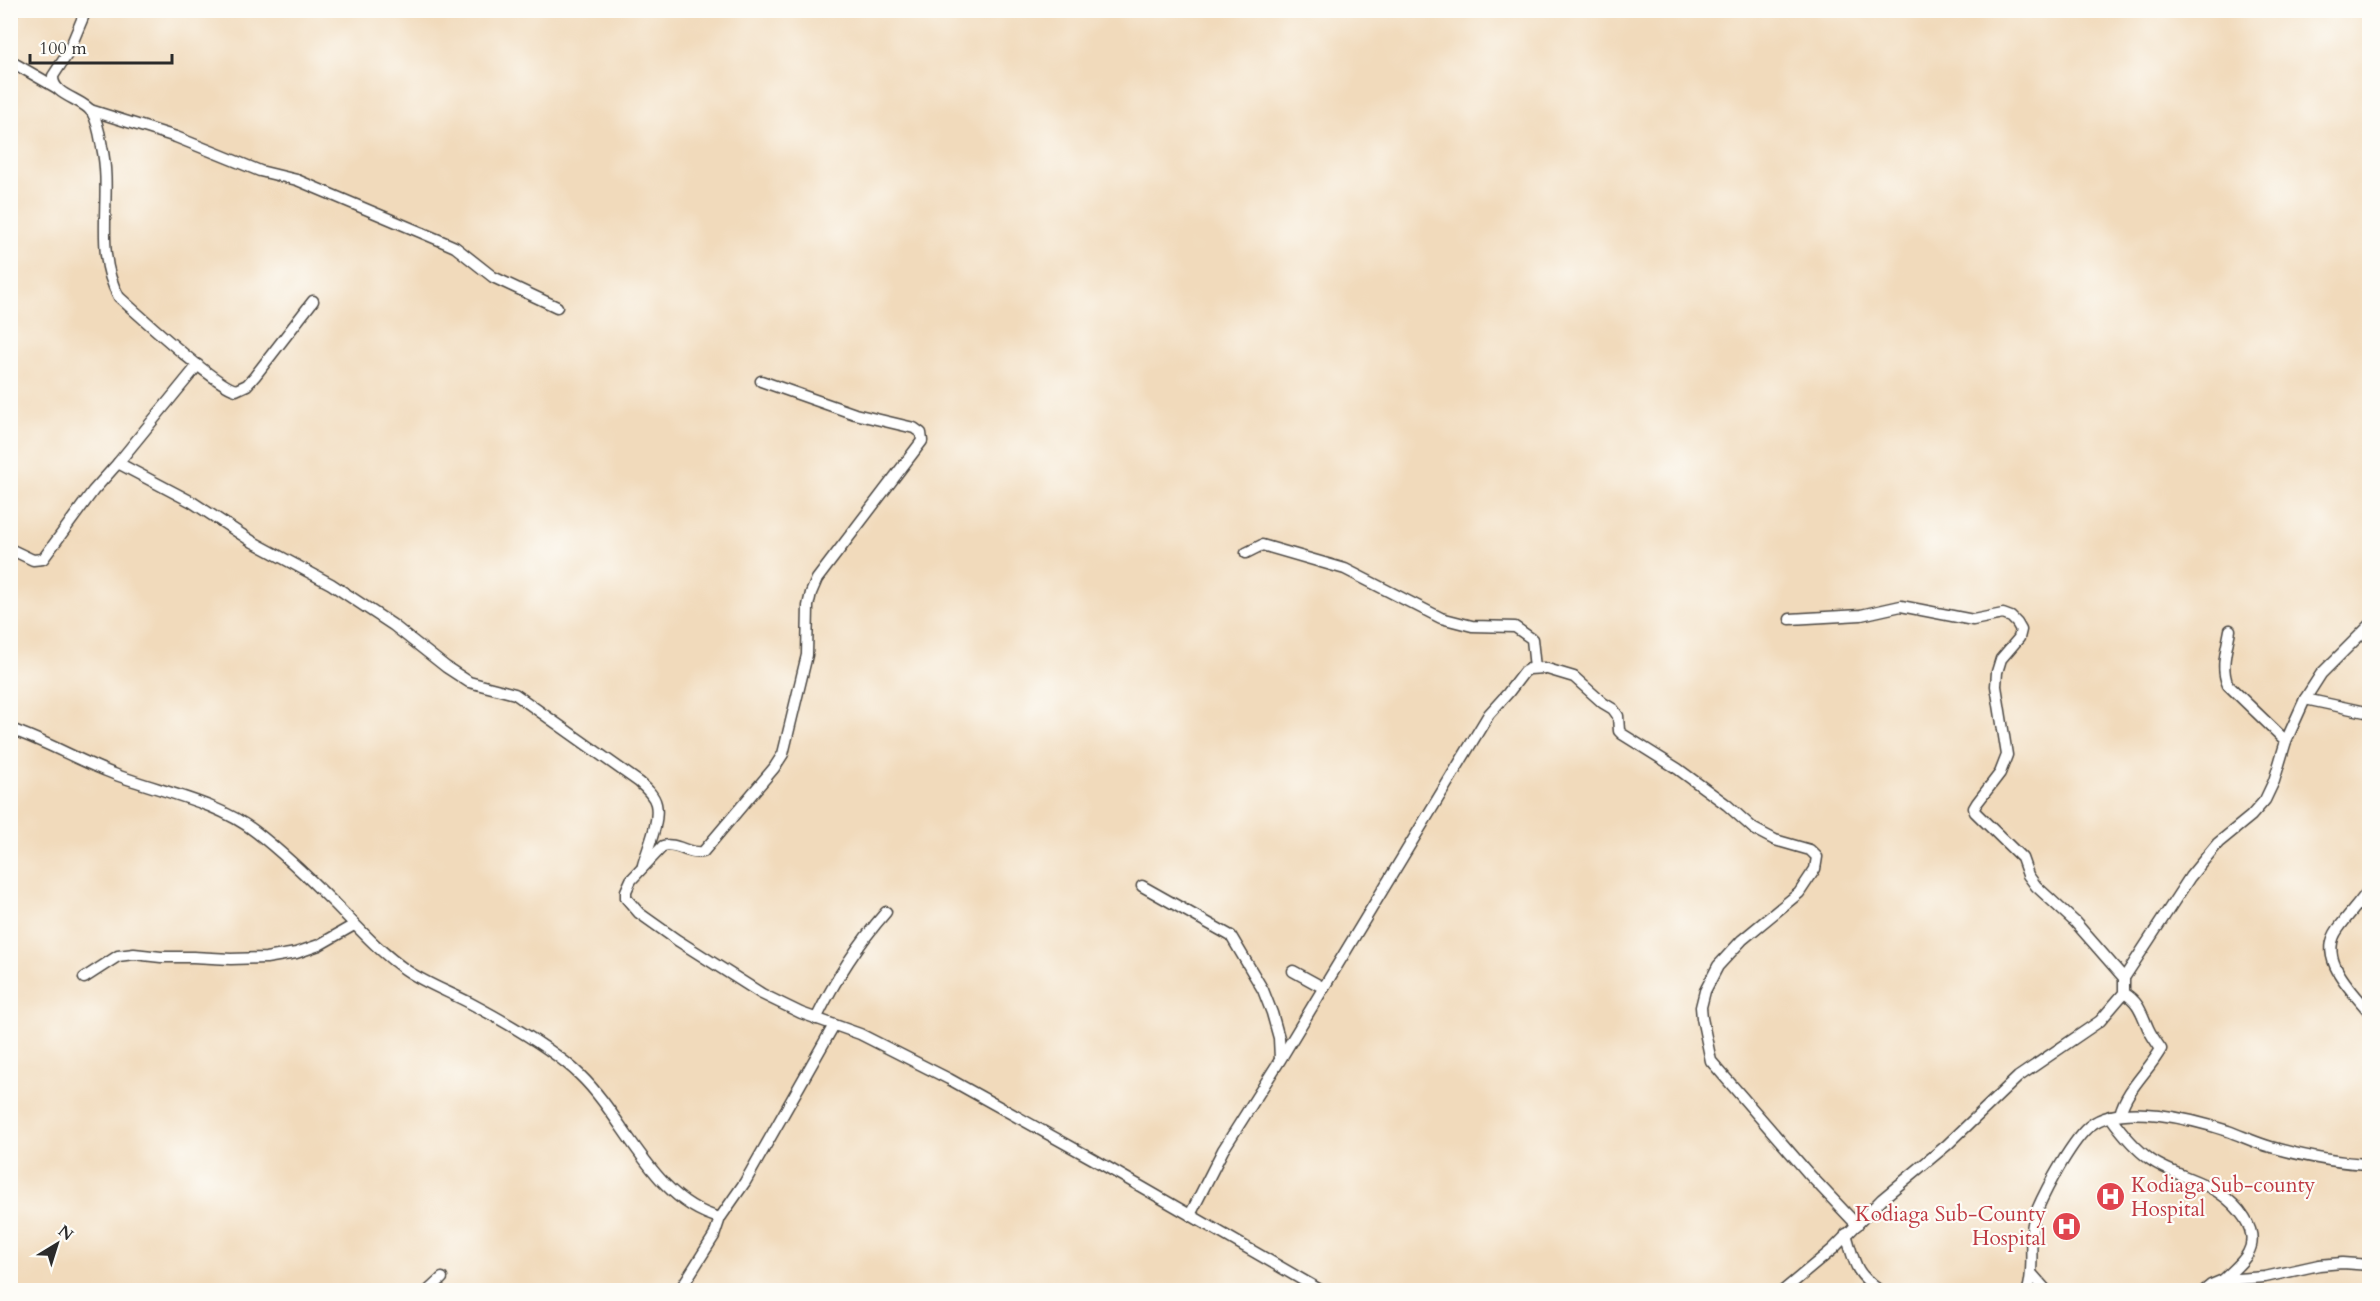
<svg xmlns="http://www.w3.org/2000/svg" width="2380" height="1301" font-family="Cardo,serif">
<rect width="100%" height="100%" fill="#fdfcf7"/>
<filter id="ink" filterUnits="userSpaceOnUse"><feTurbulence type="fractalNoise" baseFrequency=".0167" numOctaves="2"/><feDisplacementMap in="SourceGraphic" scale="12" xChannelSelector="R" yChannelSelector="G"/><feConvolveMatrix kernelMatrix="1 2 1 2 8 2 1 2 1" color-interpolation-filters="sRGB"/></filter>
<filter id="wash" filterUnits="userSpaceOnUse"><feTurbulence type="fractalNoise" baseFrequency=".008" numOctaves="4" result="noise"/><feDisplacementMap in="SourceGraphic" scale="24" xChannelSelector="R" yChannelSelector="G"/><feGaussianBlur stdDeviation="1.35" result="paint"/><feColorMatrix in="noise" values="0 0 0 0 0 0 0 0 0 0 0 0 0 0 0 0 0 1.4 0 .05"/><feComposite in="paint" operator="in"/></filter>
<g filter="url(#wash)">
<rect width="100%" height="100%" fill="#f1dabb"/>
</g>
<g filter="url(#ink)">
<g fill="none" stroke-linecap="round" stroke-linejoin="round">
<defs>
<g id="street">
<path d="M86,10l-18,43 -15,23c-1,20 29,22 39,36 6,10 8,24 10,35 11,49 -9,105 17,150 19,17 97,89 117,93l11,-5 8,-9 58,-75"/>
<polyline points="10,14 14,10"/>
<polyline points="10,61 57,88"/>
<polyline points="90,110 176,137 260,171 297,180 439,240 455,247 493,277 557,307"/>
<path d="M761,381l94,33 59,14 7,5 1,8 -105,138 -6,14 -3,13 -1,49 -24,99 -9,14 -71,84c-14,3 -27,-10 -40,-6l-32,34 -5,11v7l13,15 38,27 85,54 39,19 59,21 89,45 144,80 227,131"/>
<path d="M118,463l74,39 61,40 78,42 62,41 53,42 23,15 46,12 124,88c7,6 15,13 17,22 4,18 -8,43 -13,61"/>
<polyline points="10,549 33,560 43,559 93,491 118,463 198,365"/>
<polyline points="1246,553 1262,545 1345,569 1441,618 1472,626 1515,627 1532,639 1535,668"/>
<polyline points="1790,619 1861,615 1901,606 1973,620 2003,614 2011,617 2017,623 2021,630 2019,638 2001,659 1997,672 1996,686 2007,755 2000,773 1977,803 1974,808 1975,812 2022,858 2028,875 2036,886 2075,922 2124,978"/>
<path d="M2230,630c-3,18 -10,38 -2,55l58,56"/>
<polyline points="2305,699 2370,713"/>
<path d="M10,729c36,12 69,32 104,45 47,18 102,27 142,58 27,21 53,46 77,70 24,24 44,48 73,68 19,13 43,22 64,33 32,17 84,47 110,72 46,44 72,125 140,143"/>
<polyline points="1142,886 1231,936 1263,990 1272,1013 1279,1038 1280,1059"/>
<path d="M2370,888c-10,15 -22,27 -32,41 -22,30 15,62 32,84"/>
<polyline points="1293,971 1324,988"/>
<polyline points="84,978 118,956 134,954 161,957 193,957 231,959 266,958 296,953 319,945 354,925"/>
<path d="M816,1019c19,-39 42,-75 70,-107"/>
<path d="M2120,1114c7,-26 28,-42 41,-65 -5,-7 -10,-14 -13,-21 -7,-16 -9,-26 -24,-35"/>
<path d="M2110,1116c12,17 24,32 41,44 20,14 47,19 67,32 18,12 43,38 30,61 -5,10 -17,19 -25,27"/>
<polyline points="1190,1215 1223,1150 1280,1060 1489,714 1508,693 1524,672 1529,669 1544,668 1574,677 1603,703 1613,709 1618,716 1619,731 1622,734 1678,769 1727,805 1754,829 1775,840 1810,850 1817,857 1815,869 1799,893 1742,940 1718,966 1705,991 1701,1007 1702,1018 1711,1061 1808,1173 1857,1225"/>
<path d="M1846,1234c9,29 8,38 33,56"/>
<polyline points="2032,1274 2046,1290"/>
<polyline points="429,1290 442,1278"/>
<polyline points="680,1290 714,1236 720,1218 745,1182 834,1025"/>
<polyline points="1784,1290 1833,1249 1882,1199 1947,1145 2018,1077 2100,1021 2124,993 2124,978 2190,877 2218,843 2251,816 2265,800 2274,781 2286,741 2305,699 2321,674 2370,625"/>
<path d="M2028,1290c8,-26 -2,-54 9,-80 9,-21 36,-72 54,-85 31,-24 103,-5 137,6 14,5 28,12 43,16 32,9 65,16 99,17"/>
<polyline points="2205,1290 2211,1285 2223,1280 2265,1277 2319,1265 2342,1263 2370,1265"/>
</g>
</defs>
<!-- street casing -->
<use href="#street" stroke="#494541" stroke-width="13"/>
<!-- street -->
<use href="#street" stroke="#fff" stroke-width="10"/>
</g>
</g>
<!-- icons -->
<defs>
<symbol id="hospital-disc" viewBox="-11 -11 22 22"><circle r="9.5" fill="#e0444e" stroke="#fdfcf7"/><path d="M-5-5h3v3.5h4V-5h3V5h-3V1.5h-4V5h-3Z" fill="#fff"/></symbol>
</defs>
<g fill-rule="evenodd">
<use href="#hospital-disc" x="2094" y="1180" width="33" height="33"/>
<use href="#hospital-disc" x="2050" y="1210" width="33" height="33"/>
</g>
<g text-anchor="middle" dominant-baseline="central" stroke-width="4.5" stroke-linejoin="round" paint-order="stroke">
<!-- health labels -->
<g font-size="21" fill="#be3a42" stroke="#fdfcf7" text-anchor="start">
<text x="2131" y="1185">Kodiaga Sub-county<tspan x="2131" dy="24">Hospital</tspan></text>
<text x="2046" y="1214" text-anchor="end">Kodiaga Sub-County<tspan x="2046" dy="24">Hospital</tspan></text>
</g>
</g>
<!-- margin -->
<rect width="2380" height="1301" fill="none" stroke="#fdfcf7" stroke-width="36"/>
<!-- north arrow -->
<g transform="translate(57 1244) rotate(38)" stroke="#fdfcf7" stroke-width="4.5" paint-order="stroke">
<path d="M0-4.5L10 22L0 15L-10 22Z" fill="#2b2b2b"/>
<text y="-9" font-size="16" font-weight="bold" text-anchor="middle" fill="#2b2b2b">N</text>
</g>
<!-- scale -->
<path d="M30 54v9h142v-9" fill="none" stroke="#2b2b2b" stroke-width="3"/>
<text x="39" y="54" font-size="18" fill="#2b2b2b" stroke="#fdfcf7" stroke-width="4.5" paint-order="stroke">100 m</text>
</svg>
